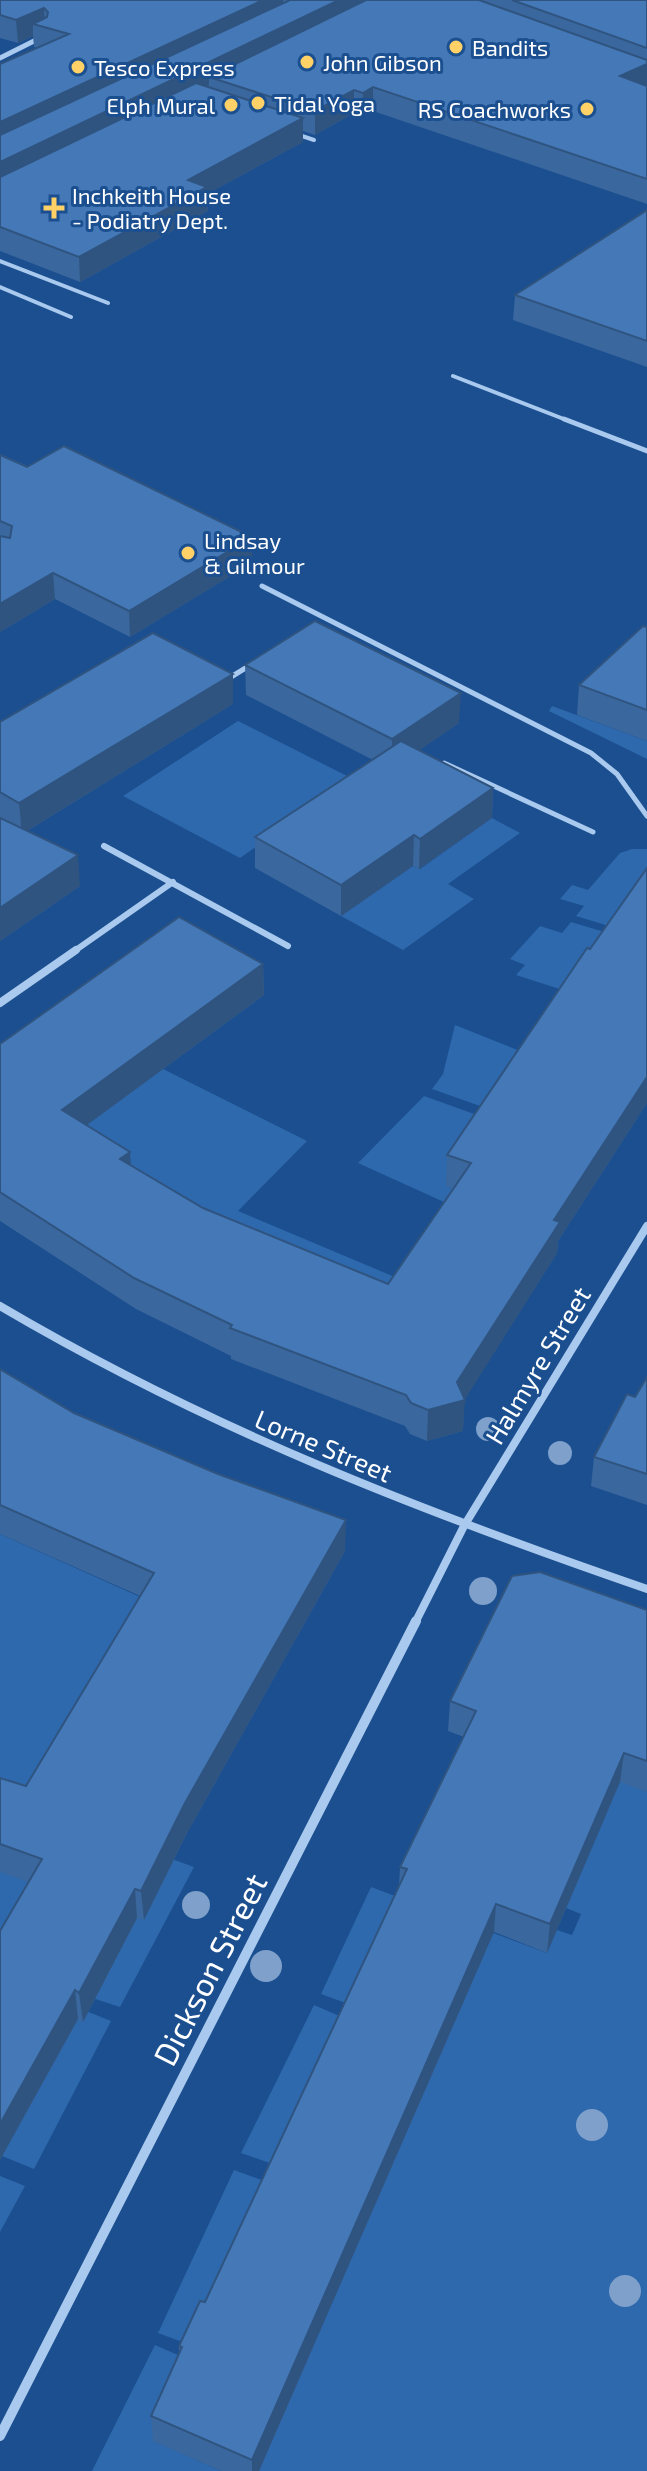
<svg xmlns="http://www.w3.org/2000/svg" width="647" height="2471" font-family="'Exo 2',sans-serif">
<rect width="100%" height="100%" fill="#1b4f8f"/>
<!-- green -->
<g fill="#2e69ad">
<polygon points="552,706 647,741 647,759 549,711"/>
<polygon points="238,721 353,779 240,858 123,796"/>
<polygon points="492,818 520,833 448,884 474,899 403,950 341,916 413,866 420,869"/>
<polygon points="632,849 647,849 647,891 622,930 576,916 584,906 560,899 572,885 588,890 620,853"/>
<polygon points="571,922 618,936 578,995 516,975 525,965 510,959 540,926 562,933"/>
<polygon points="455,1025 535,1057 497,1112 432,1089 443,1074"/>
<polygon points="163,1069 307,1141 238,1211 409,1283 383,1322 65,1141"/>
<polygon points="424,1096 491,1120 446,1186 566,1228 552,1251 358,1163"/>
<polygon points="0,1534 149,1601 172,1859 194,1867 120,2007 0,1968"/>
<polygon points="584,1754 647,1792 647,2471 259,2471 351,2005 321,1994 371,1887 547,1953 557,1930 572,1935 581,1914 566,1908 605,1817"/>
<polygon points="314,2005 344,2018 281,2167 241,2153"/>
<polygon points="86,2011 111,2021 34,2169 2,2156 77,2019"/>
<polygon points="234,2170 273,2184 193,2346 158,2333"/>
<polygon points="0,2176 25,2186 0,2232"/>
<polygon points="155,2345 187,2359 154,2441 221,2471 92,2471"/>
</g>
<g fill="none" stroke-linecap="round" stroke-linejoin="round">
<!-- service-far1 -->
<g stroke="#a9c9ee" stroke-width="4">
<polyline points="296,134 314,140"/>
<polyline points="0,261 108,303"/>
<polyline points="0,287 71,317"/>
<polyline points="453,376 569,421"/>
</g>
<!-- service -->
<g stroke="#a9c9ee" stroke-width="5">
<polyline points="564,419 647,451"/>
<polyline points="262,586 591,753 617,774 647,816"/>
<polyline points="231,677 252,664"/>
<polyline points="444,763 593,832"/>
</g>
<!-- minor-far3 -->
<polyline stroke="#a9c9ee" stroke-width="5" points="0,58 42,37"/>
<!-- minor-far2 -->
<g stroke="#a9c9ee" stroke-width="6">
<polyline points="104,846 288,946"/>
<polyline points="73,952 173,882"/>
</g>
<!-- minor-far1 -->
<g stroke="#a9c9ee" stroke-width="8">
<polyline points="0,1003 76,950"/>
<path d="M0,1306c209,123 418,204 647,283"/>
<polyline points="415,1623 464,1526 647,1226"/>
</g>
<!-- minor -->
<polyline stroke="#a9c9ee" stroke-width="10" points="0,2436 416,1621"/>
</g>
<!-- trees -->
<g fill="#7ea0ca">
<circle cx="488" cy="1429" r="12"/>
<circle cx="560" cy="1453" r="12"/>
<circle cx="483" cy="1591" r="14"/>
<circle cx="196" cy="1905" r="14"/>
<circle cx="266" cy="1966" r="16"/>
<circle cx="592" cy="2125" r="16"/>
<circle cx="625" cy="2291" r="16"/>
</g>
<!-- wall -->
<g fill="#3a679d">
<polygon points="0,0 647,0 647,204 373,111 362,116 354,113 315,135 303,131 303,142 207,194 208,211 80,282 0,251 0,64 37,48 34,47 33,36 18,43 0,38"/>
<polygon points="647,210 647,367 513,320 515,295"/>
<polygon points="0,454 252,563 130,637 55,599 0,632"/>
<polygon points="647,627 647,741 577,715 579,685"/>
<polygon points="245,665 459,723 419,750 493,788 492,818 419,869 413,866 341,916 255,868 255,837 373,760 246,695"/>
<polygon points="233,704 27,831 80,886 0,941 0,722"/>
<polygon points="647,868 647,1103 558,1241 557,1253 464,1400 463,1431 427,1441 410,1434 405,1426 231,1359 231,1356 136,1309 0,1221 0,1044 263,964 264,995 87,1125 131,1165 203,1208 388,1284 454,1189 446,1186 447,1155"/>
<polygon points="0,1369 74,1413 345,1551 187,1833 144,1920 137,1918 83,2022 78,2019 0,2160 0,1931 28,1882 0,1872 0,1778 26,1786 140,1596 0,1534"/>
<polygon points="647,1377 647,1505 591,1486 594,1457 635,1397"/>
<polygon points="647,1610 647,1792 620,1782 547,1953 494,1932 259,2471 221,2471 153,2441 151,2416 179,2354 179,2346 205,2302 399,1886 400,1867 464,1737 448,1731 450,1701"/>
</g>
<!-- shaded-wall -->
<g fill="#305480">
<polygon points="263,0 283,0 284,13 0,147 0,122"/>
<polygon points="339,0 385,0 209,77 209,85 0,187 0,162"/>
<polygon points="44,8 45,28 33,24 33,36 18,43 16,20"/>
<polygon points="647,64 647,86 620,76"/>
<polygon points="373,87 373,111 362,116 363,93"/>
<polygon points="354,90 354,113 315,135 315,111"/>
<polygon points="303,118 303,142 207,194 208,211 80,282 79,257 188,180"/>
<polygon points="252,537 252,563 130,637 129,611"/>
<polygon points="53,573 55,599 0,632 0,604"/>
<polygon points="233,674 233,704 22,834 19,803"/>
<polygon points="461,693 459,723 392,769 392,739"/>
<polygon points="493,788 492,818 419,869 420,839"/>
<polygon points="414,835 413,866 341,916 341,885"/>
<polygon points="78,855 80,886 0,941 0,908"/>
<polygon points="263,964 264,995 65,1141 62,1110"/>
<polygon points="647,1077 647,1103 558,1241 557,1253 464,1401 465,1400 463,1431 427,1441 428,1410 457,1382 554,1220"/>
<polygon points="130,1152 132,1183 120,1159"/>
<polygon points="346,1520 345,1551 187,1833 144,1920 141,1891 185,1803"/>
<polygon points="624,1753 620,1782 547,1953 550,1924"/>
<polygon points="135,1889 137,1918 83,2022 79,1993"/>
<polygon points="496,1904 494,1932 259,2471 252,2471 252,2460"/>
<polygon points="75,1990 78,2019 0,2160 0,2124"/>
</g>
<!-- building -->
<g fill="#4478b7" stroke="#305480" stroke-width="2">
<polygon points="0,0 263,0 0,122 0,64 69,34 33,24 47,17 48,12 44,8 16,20 0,15"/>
<polygon points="290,0 339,0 0,162 0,135"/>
<polygon points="366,0 479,0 647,60 647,64 620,76 647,86 647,179 373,87 363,93 354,90 315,111 209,77"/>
<polygon points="512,0 647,0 647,48"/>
<polygon points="196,83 303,118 188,180 207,187 79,257 0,227 0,177"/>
<polygon points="647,210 647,341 515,295"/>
<polygon points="64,446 252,537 129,611 53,573 0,604 0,536 10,538 12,526 0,521 0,455 27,467"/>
<polygon points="315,621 461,693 392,739 245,665"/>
<polygon points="643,626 647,627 647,710 579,685"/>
<polygon points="153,633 233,674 19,803 0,792 0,722"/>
<polygon points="401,741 493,788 420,839 414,835 341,885 255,837"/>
<polygon points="0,818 78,855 0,908"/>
<polygon points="647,868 647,1077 554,1220 560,1222 457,1382 465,1400 428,1410 411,1403 406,1395 230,1328 232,1325 134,1278 0,1192 0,1044 179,917 263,964 62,1110 130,1152 120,1159 203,1208 388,1284 471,1163 447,1155 587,948 590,949"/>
<polygon points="0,1369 74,1413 218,1474 346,1520 185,1803 141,1891 135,1889 79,1993 75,1990 0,2124 0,1931 42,1859 0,1844 0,1778 26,1786 154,1573 0,1505"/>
<polygon points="647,1377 647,1474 594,1457 627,1394 635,1397"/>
<polygon points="540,1572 647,1610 647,1761 624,1753 550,1924 496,1904 252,2460 151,2416 182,2347 179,2346 200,2301 205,2302 407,1869 400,1867 476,1711 450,1701 512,1576"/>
</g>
<!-- markers -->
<g fill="#ffd166" stroke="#1b4f8f" stroke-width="3">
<circle cx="456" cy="47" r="8"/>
<circle cx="307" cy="62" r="8"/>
<circle cx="78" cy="67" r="8"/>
<circle cx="258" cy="103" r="8"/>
<circle cx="231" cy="105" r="8"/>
<circle cx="587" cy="109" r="8"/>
<path d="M50 196h8v8h8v8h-8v8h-8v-8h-8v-8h8z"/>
<circle cx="188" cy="553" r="8"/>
</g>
<g text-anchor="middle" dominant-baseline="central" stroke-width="6" stroke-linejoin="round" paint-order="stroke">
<!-- far-poi labels -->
<g font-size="22" fill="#fff" stroke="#1b4f8f" text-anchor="start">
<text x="472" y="47">Bandits</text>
<text x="323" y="62">John Gibson</text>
<text x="94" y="67">Tesco Express</text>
<text x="274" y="103">Tidal Yoga</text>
<text x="215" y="105" text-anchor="end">Elph Mural</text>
<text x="571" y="109" text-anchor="end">RS Coachworks</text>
<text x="72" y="195">Inchkeith House<tspan x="72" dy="25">- Podiatry Dept.</tspan></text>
<text x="204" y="540">Lindsay<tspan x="204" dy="25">&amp; Gilmour</tspan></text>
</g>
<!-- street labels -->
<g font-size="26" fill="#fff" stroke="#1b4f8f">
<text transform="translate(537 1365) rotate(-59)">Halmyre Street</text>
<text transform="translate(324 1445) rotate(23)">Lorne Street</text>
</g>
<!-- near-street labels -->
<g font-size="32" fill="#fff" stroke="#1b4f8f">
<text transform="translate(209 1969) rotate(-63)">Dickson Street</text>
</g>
</g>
</svg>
